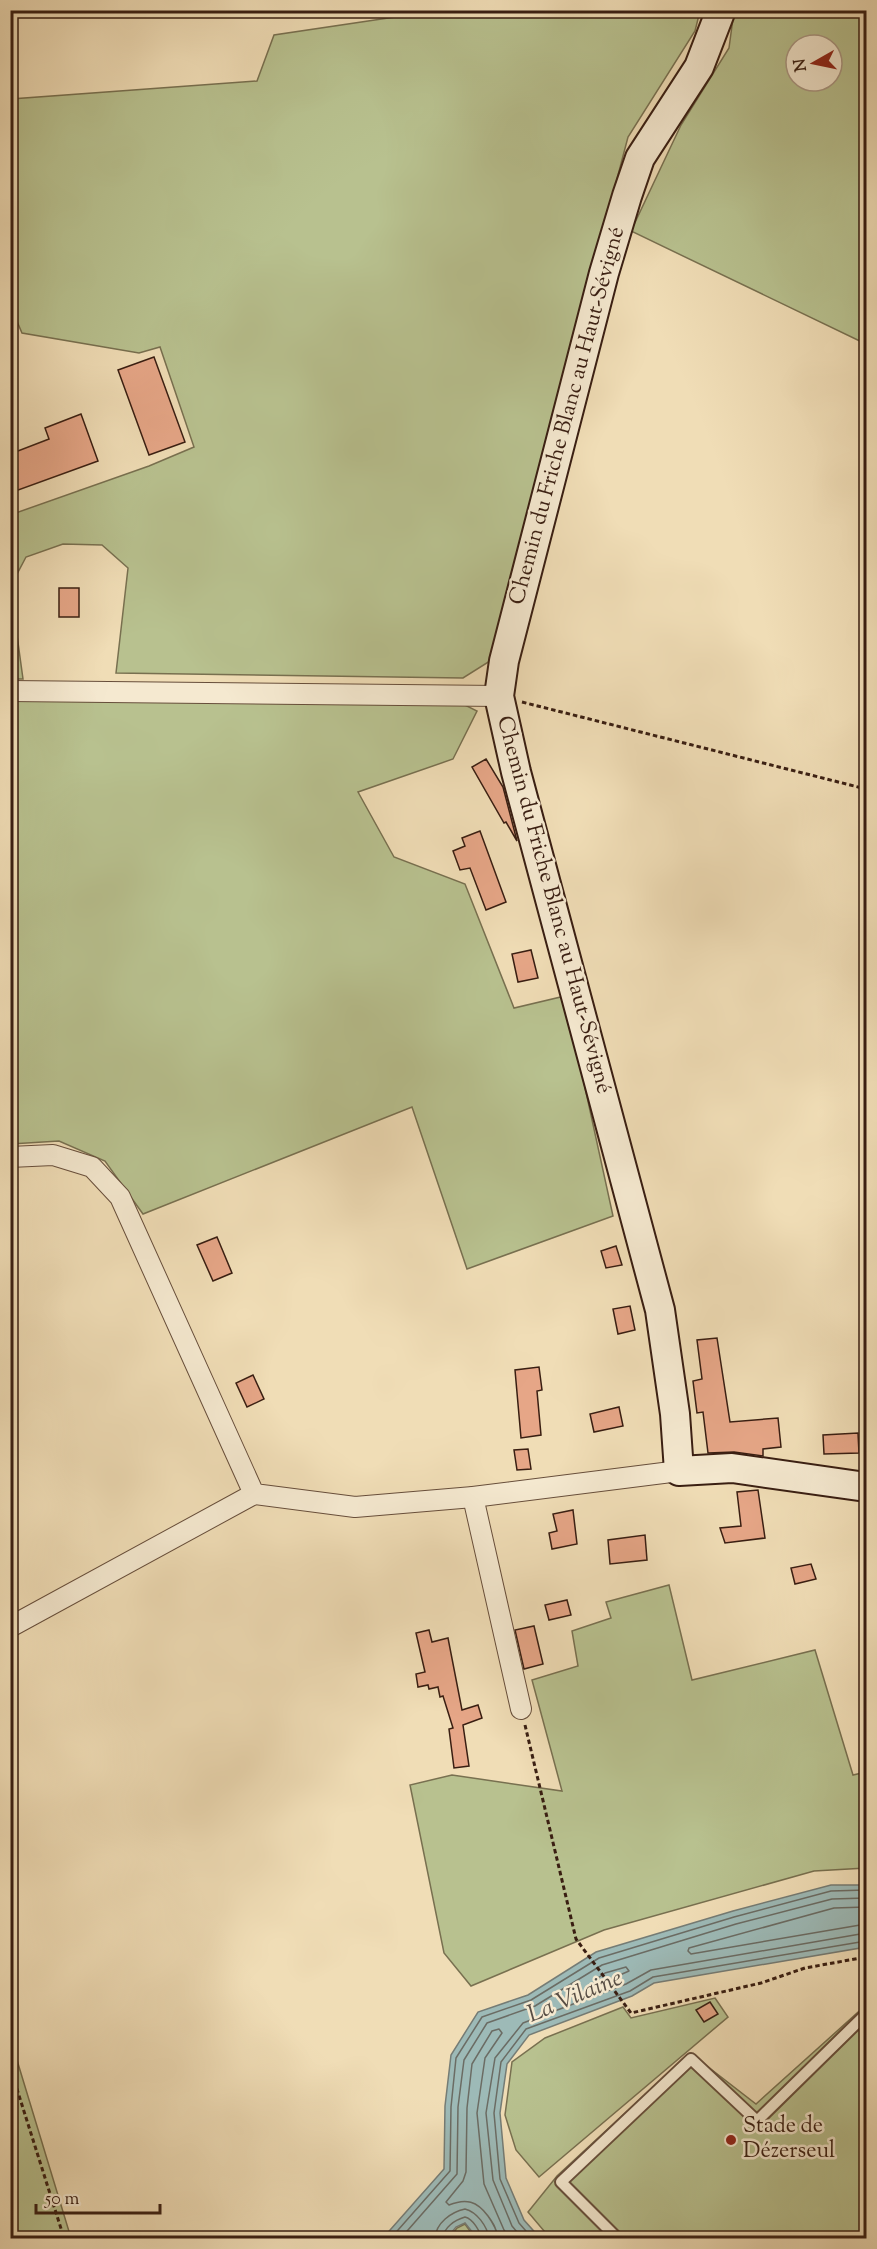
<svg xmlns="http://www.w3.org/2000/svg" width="877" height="2249" font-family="'Sorts Mill Goudy',serif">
<rect width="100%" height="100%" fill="#f0ddb6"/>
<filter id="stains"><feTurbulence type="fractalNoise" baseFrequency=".00333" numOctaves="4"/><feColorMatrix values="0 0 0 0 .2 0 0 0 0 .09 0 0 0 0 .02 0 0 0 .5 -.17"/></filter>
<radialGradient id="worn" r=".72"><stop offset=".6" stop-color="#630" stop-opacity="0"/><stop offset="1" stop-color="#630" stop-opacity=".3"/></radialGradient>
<!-- green -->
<g fill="#b8c18f" stroke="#787050" stroke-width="1.5" fill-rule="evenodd">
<polygon points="422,11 700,11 695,31 628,137 490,661 463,678 116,673 128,568 102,545 63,544 26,557 15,578 16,628 23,679 11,679 10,515 149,466 194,447 160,347 139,353 22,333 10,305 11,99 257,81 274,35 395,17"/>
<path d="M734,11h132v333l-235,-113 50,-106 48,-77zM796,45h36v36h-36z"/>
<polygon points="11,700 459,702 477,711 453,759 358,792 394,857 465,884 514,1008 565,996 613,1216 467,1269 412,1107 143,1214 105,1161 59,1141 11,1144"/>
<polygon points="669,1585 692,1680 815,1650 853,1775 866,1772 866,1868 814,1871 604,1930 471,1986 444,1953 410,1785 452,1775 562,1791 532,1680 578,1666 572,1631 611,1618 606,1602"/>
<polygon points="715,1998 728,2017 539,2177 516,2150 505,2115 512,2062 545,2038 623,2007 631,2018"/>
<polygon points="866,2005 866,2238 550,2238 528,2212 557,2176 690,2053 756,2104"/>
<polygon points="13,2047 71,2238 11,2238 10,2048"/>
<polygon points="465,2224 475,2238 449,2238 457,2228"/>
</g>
<!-- water -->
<polygon fill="#9dbab7" stroke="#757c75" stroke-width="1.5" points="831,1885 866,1885 866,1947 654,1983 632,1996 529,2035 507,2064 500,2113 506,2178 524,2220 540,2238 477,2238 465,2223 456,2227 447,2238 383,2238 444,2169 445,2106 451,2055 478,2012 528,1995 596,1952 733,1911"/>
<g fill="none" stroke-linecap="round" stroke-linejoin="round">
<!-- shore -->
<g stroke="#6b6c64" stroke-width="1.5">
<polyline points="866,1907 834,1908 689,1948 688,1951 691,1954 866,1924"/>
<polygon points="626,1967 629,1971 597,1985 594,1983 595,1980 605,1973"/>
<polyline points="391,2238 450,2171 451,2107 456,2058 482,2017 531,2000 599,1958 734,1917 831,1891 866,1890"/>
<polyline points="401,2238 457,2174 458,2107 464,2060 487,2023 535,2006 602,1965 736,1924 832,1899 866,1898"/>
<path d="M435,2238c1,-15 16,-26 30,-29 12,3 22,17 24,29"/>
<path d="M443,2238c1,-11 12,-18 22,-21 8,2 15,14 16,21"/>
<path d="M498,2238c-1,-9 -5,-15 -10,-22 -11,-15 -22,-18 -39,-11l-3,-3 17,-21 3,-9 1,-64 5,-44 20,-33 7,-2 3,4 -17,25 -8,55 7,71 20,46 6,8"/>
<polyline points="522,2238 512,2226 493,2180 486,2113 495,2058 523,2023 626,1984 651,1970 866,1933"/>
<polyline points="532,2238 519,2223 500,2179 494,2113 501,2062 526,2029 630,1991 653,1977 866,1941"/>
</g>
</g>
<!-- building -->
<g fill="#e6a687" stroke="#391e12" stroke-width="1.5">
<polygon points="154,357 185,442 149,455 118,370"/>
<polygon points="81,414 98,461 10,493 10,454 49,439 45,428"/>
<rect x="59" y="588" width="20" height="29"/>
<polygon points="486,759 503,787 517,841 506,822 504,823 472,767"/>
<polygon points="480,831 506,902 486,910 470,868 460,870 453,851 465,846 462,838"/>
<polygon points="531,950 538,978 518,982 512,954"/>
<polygon points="217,1237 232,1273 213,1281 197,1245"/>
<polygon points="616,1246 622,1265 606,1268 601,1251"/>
<polygon points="630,1306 635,1330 618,1334 613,1309"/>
<polygon points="717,1338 730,1422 778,1418 781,1447 763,1449 763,1456 734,1452 708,1453 703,1412 697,1413 693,1381 702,1379 697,1340"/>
<polygon points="539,1367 542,1390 537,1391 541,1435 521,1438 515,1370"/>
<polygon points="253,1375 264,1399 247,1407 236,1383"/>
<polygon points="619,1407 623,1426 594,1432 590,1414"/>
<polygon points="858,1433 859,1453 824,1454 823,1435"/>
<polygon points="528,1449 531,1469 517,1470 514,1450"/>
<polygon points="758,1490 765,1538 725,1543 720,1528 741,1526 737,1492"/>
<polygon points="573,1510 577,1544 552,1549 549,1533 557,1531 553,1514"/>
<polygon points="645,1535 647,1560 610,1564 608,1540"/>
<polygon points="811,1564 816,1579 795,1584 791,1568"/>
<polygon points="567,1600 571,1615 549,1620 545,1605"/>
<polygon points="534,1626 543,1664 524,1669 515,1630"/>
<polygon points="429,1630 432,1642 448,1638 462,1710 478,1705 482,1718 463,1725 469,1766 454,1768 449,1729 453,1728 443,1696 440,1697 438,1687 429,1689 428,1685 418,1687 416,1674 425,1672 416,1633"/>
<polygon points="710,2002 718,2014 704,2022 696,2010"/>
</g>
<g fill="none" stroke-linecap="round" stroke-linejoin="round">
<defs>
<polyline id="lane" points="617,2238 561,2182 691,2059 757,2121 866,2014"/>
<g id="street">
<polyline points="10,691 499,696"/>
<polyline points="10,1157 53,1155 92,1167 120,1197 254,1494 355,1507 473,1497 679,1471"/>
<polyline points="473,1497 521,1709"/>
<polyline points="10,1627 254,1494"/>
</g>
<polyline id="secondary" points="721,10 699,67 640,158 627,196 604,273 504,661 499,696 516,772 660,1310 675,1414 679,1471 732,1468 866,1487"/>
</defs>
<!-- lane casing -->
<use href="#lane" stroke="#674e3b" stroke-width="14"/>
<!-- street casing -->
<use href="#street" stroke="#674e3b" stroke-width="22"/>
<!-- secondary casing -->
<use href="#secondary" stroke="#391e12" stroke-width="32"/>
<!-- path -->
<g stroke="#391e12" stroke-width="3" stroke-dasharray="4.5 3" stroke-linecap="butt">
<polyline points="522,702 866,789"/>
<polyline points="525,1725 576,1939 631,2013 761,1983 805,1968 866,1957"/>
<polyline points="10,2067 64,2238"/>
</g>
<!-- lane -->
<use href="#lane" stroke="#f5e9d0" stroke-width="10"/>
<!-- street -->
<use href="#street" stroke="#f5e9d0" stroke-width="20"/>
<!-- secondary -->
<use href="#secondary" stroke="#f5e9d0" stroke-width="28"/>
</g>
<!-- markers -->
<circle fill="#8f2418" stroke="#f5e9d0" stroke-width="2" cx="731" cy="2140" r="6"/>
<g text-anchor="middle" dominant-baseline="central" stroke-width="5" stroke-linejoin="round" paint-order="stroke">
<!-- street labels -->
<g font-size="22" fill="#391e12" stroke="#f5e9d0">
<text transform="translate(568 416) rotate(-75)">Chemin du Friche Blanc au Haut-Sévigné</text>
<text transform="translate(553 905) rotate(75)">Chemin du Friche Blanc au Haut-Sévigné</text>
</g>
<!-- poi labels -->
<g font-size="22" fill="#391e12" stroke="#f5e9d0" text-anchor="start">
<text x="743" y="2127">Stade de<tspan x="743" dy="25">Dézerseul</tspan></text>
</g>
<!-- water labels -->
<g font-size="24" font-style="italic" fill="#574d44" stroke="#f5e9d0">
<text transform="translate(575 1997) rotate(-23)">La Vilaine</text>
</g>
</g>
<!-- margin -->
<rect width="877" height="2249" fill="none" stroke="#f0ddb6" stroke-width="36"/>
<rect x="12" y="12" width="853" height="2225" fill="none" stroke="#391e12" stroke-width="3"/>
<rect x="18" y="18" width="841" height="2213" fill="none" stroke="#391e12" stroke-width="1.5"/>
<!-- north arrow -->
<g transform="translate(814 63) rotate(261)"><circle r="28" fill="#f5e9d0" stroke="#aa9884" stroke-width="1.5"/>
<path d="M0-4.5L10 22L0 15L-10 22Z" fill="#8f2418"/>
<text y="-9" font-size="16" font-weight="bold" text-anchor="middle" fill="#391e12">N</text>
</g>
<!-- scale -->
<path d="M36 2204v9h124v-9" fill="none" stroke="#391e12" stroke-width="3"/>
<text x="45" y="2204" font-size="18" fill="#391e12" stroke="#f5e9d0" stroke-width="4.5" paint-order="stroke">50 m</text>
<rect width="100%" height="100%" filter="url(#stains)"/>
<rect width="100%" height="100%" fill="url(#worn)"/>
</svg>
